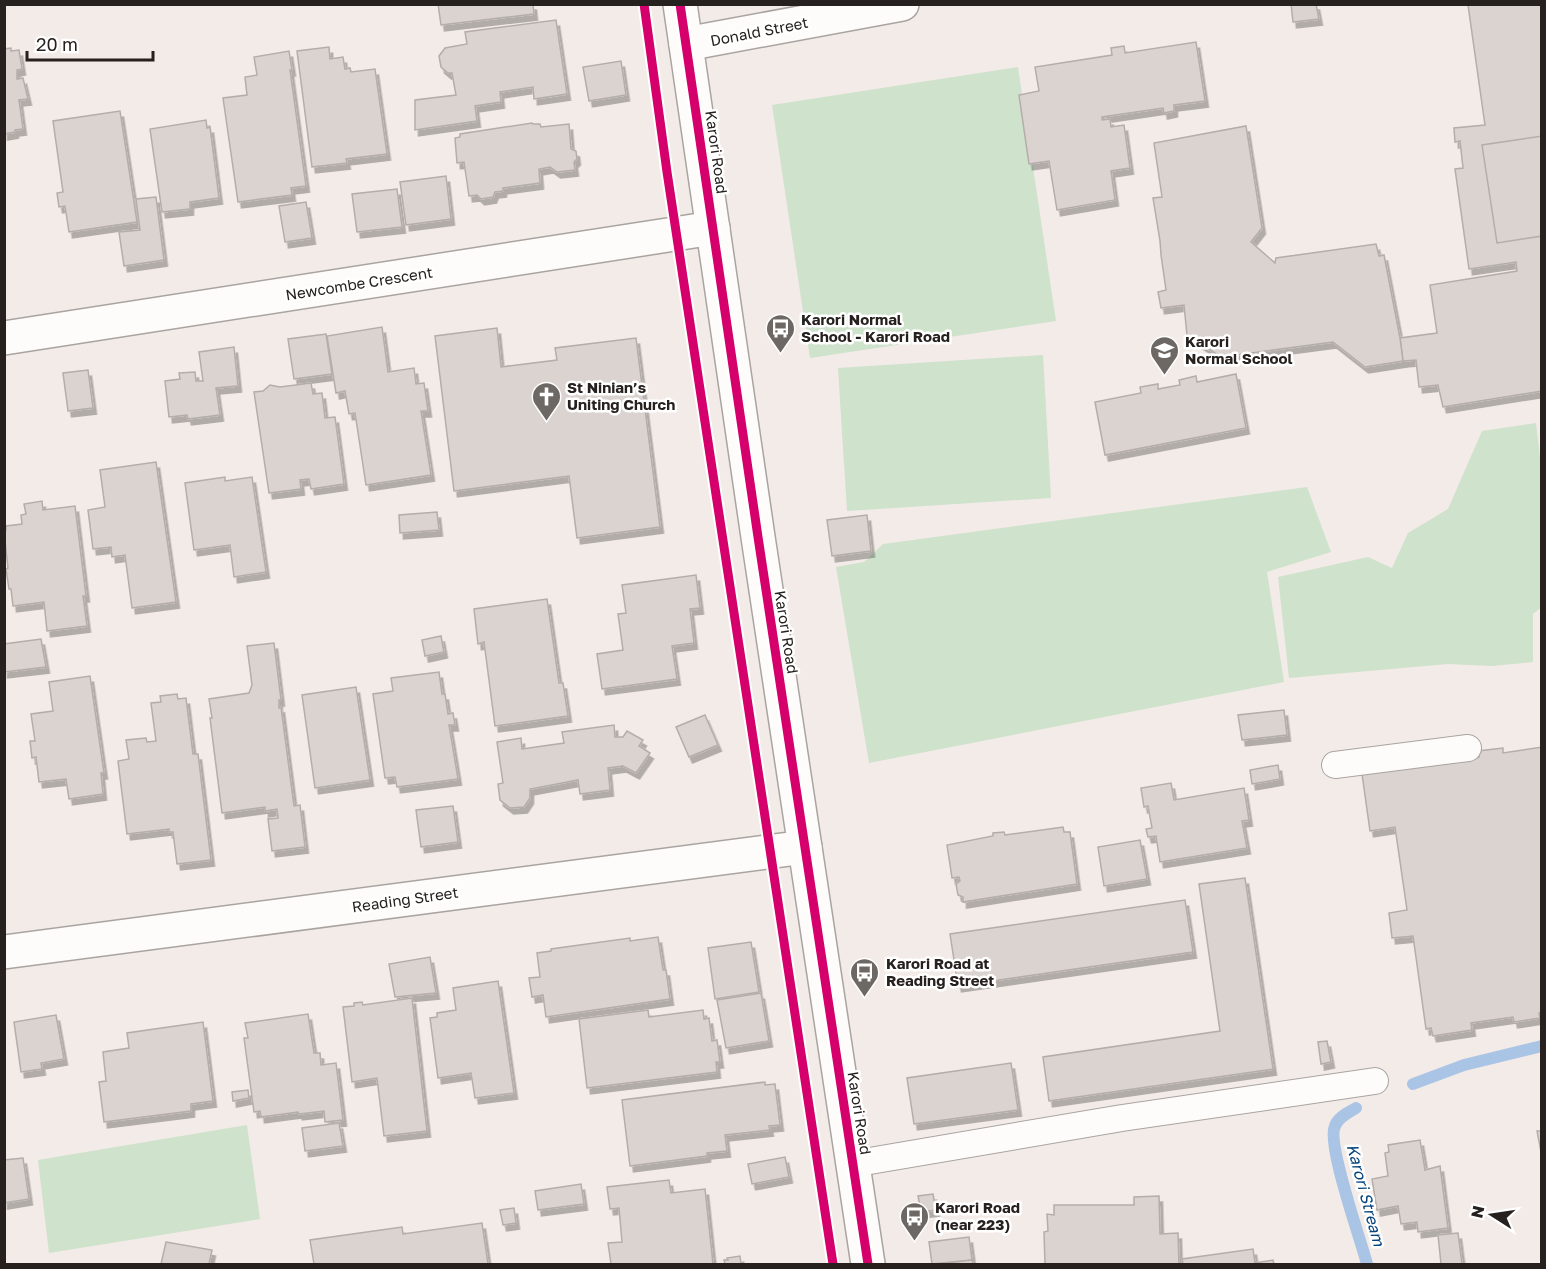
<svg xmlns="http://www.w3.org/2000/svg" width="1546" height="1269" font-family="'Golos Text',sans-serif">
<defs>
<filter id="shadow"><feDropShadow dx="3.5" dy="6" stdDeviation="0" flood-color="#0004"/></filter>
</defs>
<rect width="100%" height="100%" fill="#f3ebe7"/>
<!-- green -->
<g fill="#cfe2cc">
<polygon points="1018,67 1056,321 810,358 772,105"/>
<polygon points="1043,355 1051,498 847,511 838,368"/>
<polygon points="1536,423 1542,475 1542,607 1533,614 1533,662 1492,666 1448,664 1289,678 1278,577 1368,557 1392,568 1408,533 1448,509 1482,431"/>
<polygon points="1307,487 1331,552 1267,572 1284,682 869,763 836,567 864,562 883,544"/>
<polygon points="247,1125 260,1219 49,1253 38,1160"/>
</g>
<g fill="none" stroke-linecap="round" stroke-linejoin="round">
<!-- stream -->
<g stroke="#aac4e5" stroke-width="12">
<polyline points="1413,1084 1464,1065 1542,1046"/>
<path d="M1356,1108c-8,5 -18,9 -21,18 -9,17 26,114 32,138"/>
</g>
</g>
<!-- building -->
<g fill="#dad3d0" stroke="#b4adaa" stroke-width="1.5" filter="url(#shadow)">
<polygon points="438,4 533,4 534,14 441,25"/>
<polygon points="1291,4 1316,4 1319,19 1293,22"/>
<polygon points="1470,4 1542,4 1542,391 1443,407 1438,385 1419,387 1416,360 1403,361 1400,338 1437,333 1430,285 1517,271 1516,262 1469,269 1455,169 1463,168 1460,141 1455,142 1454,128 1485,125 1468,5"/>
<polygon points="556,20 567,94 534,99 533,87 500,92 501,102 475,106 477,121 415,130 415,100 456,95 452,73 448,73 441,67 439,56 445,48 467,44 465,32"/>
<polygon points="1196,42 1205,101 1174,105 1174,111 1164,113 1163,108 1102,117 1102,120 1110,119 1111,127 1124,125 1130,168 1111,171 1115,200 1057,210 1049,161 1029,164 1019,95 1039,91 1035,67 1112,55 1111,48 1124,46 1125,53"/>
<polygon points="329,47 330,59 343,57 345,69 350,68 351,72 375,69 387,154 346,159 347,163 312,167 297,51"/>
<polygon points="11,48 11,51 19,50 22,69 17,70 17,79 23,78 28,99 19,100 23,129 15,130 15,132 4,134 4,49"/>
<polygon points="289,51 292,70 290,70 306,186 291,188 292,195 238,202 223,98 247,95 245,77 257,75 254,57"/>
<polygon points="621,61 626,95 589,101 583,67"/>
<polygon points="120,111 137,222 69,232 65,206 59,207 57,193 63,192 53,121"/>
<polygon points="206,120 207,128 210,127 219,198 190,202 190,209 162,212 150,129"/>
<polygon points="532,123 533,124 540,124 541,127 569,124 571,149 576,151 577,159 574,162 575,170 557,172 550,167 539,169 540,183 503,188 503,191 495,192 493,197 481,199 477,195 469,196 464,162 457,163 455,138 460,137 460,134"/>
<polygon points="1246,126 1262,228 1251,242 1275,263 1276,258 1376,244 1379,256 1384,255 1400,338 1403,361 1365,367 1333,342 1221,357 1187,335 1184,305 1161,308 1158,292 1166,290 1161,255 1160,241 1153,198 1162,197 1154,143"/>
<polygon points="1542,136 1542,236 1497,243 1482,145"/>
<polygon points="446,176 451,219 406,225 400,182"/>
<polygon points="397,189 402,227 357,232 352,194"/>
<polygon points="156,197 164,260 124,266 119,232 140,230 136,199"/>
<polygon points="306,202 312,238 285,242 279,206"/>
<polygon points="382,327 388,372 414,368 416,384 424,383 428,411 421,411 431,475 366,485 355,413 349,414 345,391 336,393 327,336"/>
<polygon points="497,328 501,367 557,360 555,348 636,338 660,527 577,538 569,476 454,491 435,336"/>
<polygon points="326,334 332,374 294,379 288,339"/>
<polygon points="234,347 238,386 216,388 220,415 188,419 187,415 169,417 165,381 180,379 179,373 195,372 196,381 203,381 199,352"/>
<polygon points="88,370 93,408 68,411 63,373"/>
<polygon points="1236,374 1246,428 1105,455 1095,402 1141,393 1140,387 1158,384 1158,389 1180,385 1179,380 1196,376 1197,382"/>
<polygon points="311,383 313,394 322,393 325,418 335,417 344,484 311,489 309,479 300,480 301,489 269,493 254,392 263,391 270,385 280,387"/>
<polygon points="156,462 176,602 132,608 125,555 112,557 111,547 93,549 88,510 105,507 100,470"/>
<polygon points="225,477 225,481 252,477 266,572 234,577 230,545 194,550 185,483"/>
<polygon points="42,501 43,510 75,506 86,596 83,596 87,626 47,631 44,602 13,606 11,589 9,589 6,569 8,568 4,531 6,530 6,526 22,524 21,515 26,514 24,504"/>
<polygon points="437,512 439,530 400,533 399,515"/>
<polygon points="867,515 871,551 832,556 827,520"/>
<polygon points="696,575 700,608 690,609 694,643 672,646 677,679 602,689 597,654 623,650 618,614 626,613 622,585"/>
<polygon points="547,599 559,683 563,683 568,716 495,726 484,642 478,644 474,609"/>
<polygon points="441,636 444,652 425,656 422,640"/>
<polygon points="41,639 46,667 4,672 4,644"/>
<polygon points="274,643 281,700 279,700 279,708 281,707 294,806 300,805 305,847 272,851 268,819 278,818 277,809 265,811 265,807 222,813 210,718 212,718 209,699 249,693 252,685 247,646"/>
<polygon points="439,672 442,694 445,694 448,714 453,713 455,725 449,725 458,779 397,787 395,777 385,778 373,694 393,691 391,678"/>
<polygon points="90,676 104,773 101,773 103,794 69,799 66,779 39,782 36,757 32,758 30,741 35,741 31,714 53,711 49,682"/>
<polygon points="356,687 370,780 315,788 302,695"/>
<polygon points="177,694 178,699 186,698 193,754 198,754 211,860 177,864 173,832 169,832 169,829 127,834 118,761 129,759 126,740 146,738 147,742 156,741 151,703 161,702 160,696"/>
<polygon points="1284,710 1287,735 1242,740 1238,715"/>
<polygon points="705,715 718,745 689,757 676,727"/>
<polygon points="614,725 615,737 623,737 627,731 643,740 639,746 650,753 636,773 623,766 608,768 610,790 580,794 578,780 530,789 530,798 524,807 510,808 500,800 498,784 503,783 497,742 521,738 522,749 564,743 562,732"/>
<polygon points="1542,747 1542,1012 1539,1013 1540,1018 1514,1022 1513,1017 1471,1023 1472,1030 1433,1036 1431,1028 1426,1029 1413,936 1392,938 1389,913 1407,910 1395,827 1370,831 1362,774 1479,757 1478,751 1503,748 1503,753"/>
<polygon points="1278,765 1280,779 1252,784 1250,770"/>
<polygon points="1171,783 1174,800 1244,788 1249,820 1242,821 1247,848 1160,862 1156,836 1148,837 1146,829 1152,828 1148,806 1144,807 1141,788"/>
<polygon points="453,806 458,842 421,847 416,810"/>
<polygon points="1063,827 1064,832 1070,832 1077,884 963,902 963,897 958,895 956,884 960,881 959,877 952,878 947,845 993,836 993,833 1004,832 1005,835"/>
<polygon points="1140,840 1147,879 1104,886 1098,847"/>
<polygon points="1245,878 1273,1069 1049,1101 1043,1057 1220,1031 1199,884"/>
<polygon points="1185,900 1193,952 958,986 950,934"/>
<polygon points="658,937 663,970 666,970 670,999 546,1017 543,995 532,997 529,978 540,977 537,953 551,951 551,949 630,938 630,941"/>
<polygon points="751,942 759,992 715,999 708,948"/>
<polygon points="430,957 436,993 395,997 389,964"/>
<polygon points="498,981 514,1093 475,1098 471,1073 438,1078 430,1018 437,1017 437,1013 456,1010 453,988"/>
<polygon points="761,993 769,1041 726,1048 717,1000"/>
<polygon points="412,998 427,1131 384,1136 377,1078 352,1082 343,1007 354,1006 354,1003 362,1002 363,1005"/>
<polygon points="648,1010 649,1017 703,1010 704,1019 709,1018 712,1041 717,1040 720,1062 716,1062 717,1072 587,1088 579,1019"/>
<polygon points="308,1014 314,1053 320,1053 321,1065 336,1063 343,1120 325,1122 324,1111 299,1114 298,1112 261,1117 260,1111 254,1112 244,1038 248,1038 245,1023"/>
<polygon points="56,1015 64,1059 41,1063 42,1069 21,1072 14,1022"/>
<polygon points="203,1022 213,1101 191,1104 191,1111 104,1122 99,1082 106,1081 103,1052 129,1048 127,1033"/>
<polygon points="1327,1041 1331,1062 1321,1064 1318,1042"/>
<polygon points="1011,1063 1018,1110 914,1124 907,1078"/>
<polygon points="765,1082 765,1085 775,1084 780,1125 769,1126 770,1130 725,1135 727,1151 707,1153 707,1156 630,1166 622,1100"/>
<polygon points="248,1090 249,1098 233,1101 232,1092"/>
<polygon points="339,1123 343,1146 305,1151 302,1128"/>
<polygon points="1537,1131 1542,1131 1542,1157"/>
<polygon points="1420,1140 1425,1170 1440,1166 1448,1228 1418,1232 1417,1222 1401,1224 1398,1206 1377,1210 1372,1179 1388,1176 1385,1153 1389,1152 1388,1145"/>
<polygon points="785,1157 789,1177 752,1184 748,1164"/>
<polygon points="23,1158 29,1199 4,1203 4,1160"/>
<polygon points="669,1180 671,1193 705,1189 713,1264 611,1264 608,1243 622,1242 619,1208 610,1209 607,1187"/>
<polygon points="581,1184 584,1204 538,1210 535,1191"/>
<polygon points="933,1194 936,1210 921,1212 918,1196"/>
<polygon points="1159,1196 1160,1234 1178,1233 1179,1264 1045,1264 1044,1232 1048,1231 1047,1214 1054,1215 1054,1205 1134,1205 1134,1197"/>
<polygon points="514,1208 516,1223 503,1225 500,1210"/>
<polygon points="482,1223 488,1264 314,1264 310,1240 402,1227 403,1234"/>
<polygon points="1458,1233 1462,1264 1441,1264 1438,1235"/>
<polygon points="969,1237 972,1260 932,1264 929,1242"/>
<polygon points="166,1242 212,1250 209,1264 161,1264"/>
<polygon points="1253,1249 1255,1263 1273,1260 1274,1264 1183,1264 1182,1259"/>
<polygon points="740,1256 741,1264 725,1264 724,1260 728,1260 727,1258"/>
<polygon points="972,1260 973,1264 937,1264"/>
</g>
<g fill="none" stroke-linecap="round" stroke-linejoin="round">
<defs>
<g id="lane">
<polyline points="1335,765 1468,748"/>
<polyline points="852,1164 1122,1118 1375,1081"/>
</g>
<g id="street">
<polyline points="686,44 902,4"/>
<polyline points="4,338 713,228"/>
<polyline points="4,952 805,847"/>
</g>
<polyline id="secondary" points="680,4 758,537 868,1264"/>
</defs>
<!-- lane casing -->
<use href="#lane" stroke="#a9a4a0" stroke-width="28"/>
<!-- street casing -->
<use href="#street" stroke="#a9a4a0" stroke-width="36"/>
<!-- secondary casing -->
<use href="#secondary" stroke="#a9a4a0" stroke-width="36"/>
<!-- lane -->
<use href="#lane" stroke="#fdfcfb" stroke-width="26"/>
<!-- street -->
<use href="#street" stroke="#fdfcfb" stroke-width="33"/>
<!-- secondary -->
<use href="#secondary" stroke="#fdfcfb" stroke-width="33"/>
<defs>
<g id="cycleway">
<polyline points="644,4 667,172 833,1264"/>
<polyline points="680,4 758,537 868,1264"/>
</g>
</defs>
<!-- cycleway casing -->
<use href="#cycleway" stroke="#fff" stroke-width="13"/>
<!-- cycleway -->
<use href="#cycleway" stroke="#d6006c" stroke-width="9"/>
</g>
<!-- icons -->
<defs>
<symbol id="bus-pin" viewBox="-11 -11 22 30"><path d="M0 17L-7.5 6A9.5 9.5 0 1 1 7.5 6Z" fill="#6e6864" stroke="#fff"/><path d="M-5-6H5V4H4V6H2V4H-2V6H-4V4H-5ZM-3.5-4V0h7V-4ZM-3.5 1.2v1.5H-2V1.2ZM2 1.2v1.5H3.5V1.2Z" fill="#fff"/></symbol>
<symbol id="school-pin" viewBox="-11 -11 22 30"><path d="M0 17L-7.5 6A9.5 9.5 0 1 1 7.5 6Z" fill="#6e6864" stroke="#fff"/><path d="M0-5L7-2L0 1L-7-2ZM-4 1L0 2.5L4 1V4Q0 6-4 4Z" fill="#fff"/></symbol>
<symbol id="church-pin" viewBox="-11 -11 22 30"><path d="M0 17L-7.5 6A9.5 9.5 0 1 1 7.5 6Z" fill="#6e6864" stroke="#fff"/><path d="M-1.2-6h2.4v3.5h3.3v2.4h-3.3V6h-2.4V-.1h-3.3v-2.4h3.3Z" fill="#fff"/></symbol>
</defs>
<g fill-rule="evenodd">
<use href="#bus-pin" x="764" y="312" width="33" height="45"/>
<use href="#school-pin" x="1148" y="334" width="33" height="45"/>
<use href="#church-pin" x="530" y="380" width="33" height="45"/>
<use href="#bus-pin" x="848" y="956" width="33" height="45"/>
<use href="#bus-pin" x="898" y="1200" width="33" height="45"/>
</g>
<g text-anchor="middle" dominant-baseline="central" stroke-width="5" stroke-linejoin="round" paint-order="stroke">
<!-- street labels -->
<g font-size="15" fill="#26211e" stroke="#fff">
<text transform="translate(759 31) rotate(-11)">Donald Street</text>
<text transform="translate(717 152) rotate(82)">Karori Road</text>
<text transform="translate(359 283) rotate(-9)">Newcombe Crescent</text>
<text transform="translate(787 632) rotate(81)">Karori Road</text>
<text transform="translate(405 899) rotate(-8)">Reading Street</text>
<text transform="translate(860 1113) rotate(81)">Karori Road</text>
</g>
<!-- poi labels -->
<g font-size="15" font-weight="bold" fill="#26211e" stroke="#fff" text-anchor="start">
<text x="801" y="319">Karori Normal<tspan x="801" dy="17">School - Karori Road</tspan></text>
<text x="1185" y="341">Karori<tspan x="1185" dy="17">Normal School</tspan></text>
<text x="567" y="387">St Ninian’s<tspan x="567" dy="17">Uniting Church</tspan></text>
<text x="886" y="963">Karori Road at<tspan x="886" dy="17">Reading Street</tspan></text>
<text x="935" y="1207">Karori Road<tspan x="935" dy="17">(near 223)</tspan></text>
</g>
<!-- water labels -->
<g font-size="16" font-style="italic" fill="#05447d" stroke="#fff">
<text transform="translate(1366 1195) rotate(75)">Karori Stream</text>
</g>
</g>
<!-- border -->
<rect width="1546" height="1269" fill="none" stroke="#26211e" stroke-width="12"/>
<!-- north arrow -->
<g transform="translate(1492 1215) rotate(282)" stroke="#ffffff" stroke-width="4.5" paint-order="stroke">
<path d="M0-4.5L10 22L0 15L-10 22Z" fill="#26211e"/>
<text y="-9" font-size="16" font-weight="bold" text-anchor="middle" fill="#26211e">N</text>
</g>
<!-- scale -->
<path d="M27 51v9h126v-9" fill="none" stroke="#26211e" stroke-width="3"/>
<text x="36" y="51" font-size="18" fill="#26211e" stroke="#ffffff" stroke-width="4.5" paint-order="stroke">20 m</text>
</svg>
